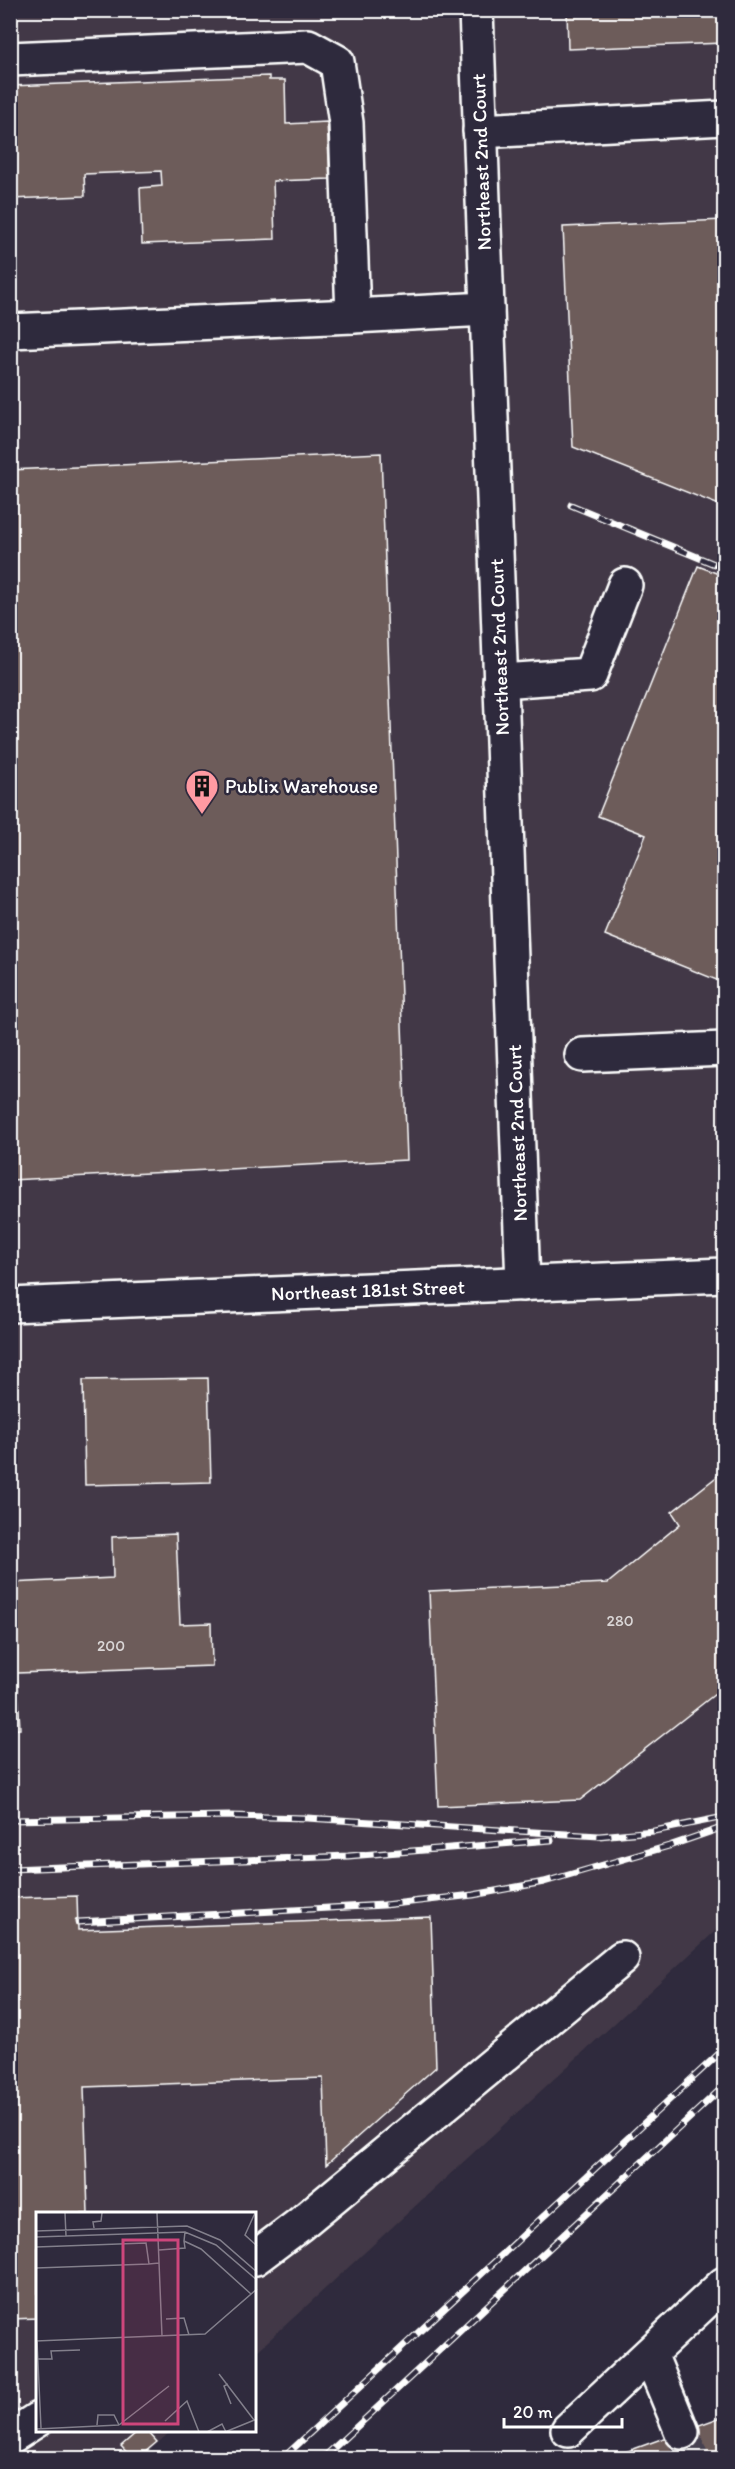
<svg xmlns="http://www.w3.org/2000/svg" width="735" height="2469" font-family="Itim,sans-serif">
<rect width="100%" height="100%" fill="#2f2a3d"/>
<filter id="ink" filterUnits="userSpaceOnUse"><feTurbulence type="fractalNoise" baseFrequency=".0167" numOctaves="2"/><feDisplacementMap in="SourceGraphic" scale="12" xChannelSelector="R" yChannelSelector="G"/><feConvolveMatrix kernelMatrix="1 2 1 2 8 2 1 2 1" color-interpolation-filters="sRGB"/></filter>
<g filter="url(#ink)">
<!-- built -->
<polygon fill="#423946" points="11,11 724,11 724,1923 255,2353 255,2214 38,2214 38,2432 170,2432 141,2458 11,2458"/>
<!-- building -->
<g fill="#6d5b5a" stroke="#fff" stroke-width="1.5">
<polygon points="567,10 724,10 724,43 568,49"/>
<polygon points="269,76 269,80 285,80 286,124 327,122 330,179 273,181 275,239 142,244 140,188 162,186 161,171 84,174 85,196 10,199 10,86"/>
<polygon points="724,220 724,507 573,447 563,227"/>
<polygon points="381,453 407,1160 10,1180 10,470"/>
<polygon points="698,566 724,576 724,983 605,935 646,835 598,816"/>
<polygon points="208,1378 211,1482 85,1485 83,1380"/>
<polygon points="724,1471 724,1687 580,1800 438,1806 429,1591 608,1583 680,1524 672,1512"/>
<polygon points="176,1534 180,1624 211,1623 212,1666 17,1673 20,1729 10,1730 10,1583 113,1578 112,1537"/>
<polygon points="77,1896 78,1930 431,1917 436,2067 326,2165 323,2078 84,2087 88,2214 38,2214 38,2318 10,2319 10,1898"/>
<polygon points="724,2416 724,2458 609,2458"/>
<polygon points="137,2432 148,2432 157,2442 138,2458 132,2458 121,2446"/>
</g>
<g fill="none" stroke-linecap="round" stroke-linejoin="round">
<!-- minor-tunnel -->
<polyline stroke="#443f50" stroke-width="33" stroke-dasharray="33 16" stroke-linecap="butt" points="682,2432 692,2458"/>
<defs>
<g id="minor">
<polyline points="476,10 523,1284"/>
<polyline points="10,59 308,46 337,62 346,123 353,316 487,309"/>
<polyline points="480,131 724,118"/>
<polyline points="10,331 353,316"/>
<polyline points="500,681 590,675 625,585"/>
<polyline points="582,1055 724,1049"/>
<polyline points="10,1305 724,1275"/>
<polyline points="255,2258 299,2225 622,1958"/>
<polyline points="650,2354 682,2432"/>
<polyline points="568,2430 724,2284"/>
<polyline points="10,2437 38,2419"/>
</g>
</defs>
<!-- minor casing -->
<use href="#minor" stroke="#fff" stroke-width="38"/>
<!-- minor -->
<use href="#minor" stroke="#2f2a3d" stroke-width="33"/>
<defs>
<g id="rail">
<polyline points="571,505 724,568"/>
<polyline points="10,1820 230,1816 307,1818 599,1836 654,1831 724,1817"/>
<polyline points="10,1869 348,1856 551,1840"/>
<polyline points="78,1922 384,1905 473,1895 544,1882 669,1846 724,1827"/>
<polyline points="283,2458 724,2049"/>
<polyline points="323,2458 724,2086"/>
</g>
</defs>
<!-- rail casing -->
<use href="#rail" stroke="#fff" stroke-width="7"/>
<!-- rail -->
<use href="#rail" stroke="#2f2a3d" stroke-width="4.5" stroke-dasharray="14" stroke-linecap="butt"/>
</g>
</g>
<!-- icons -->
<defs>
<symbol id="building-pin" viewBox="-11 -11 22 30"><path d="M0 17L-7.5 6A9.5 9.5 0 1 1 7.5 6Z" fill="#ff9aa2" stroke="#2f2a3d"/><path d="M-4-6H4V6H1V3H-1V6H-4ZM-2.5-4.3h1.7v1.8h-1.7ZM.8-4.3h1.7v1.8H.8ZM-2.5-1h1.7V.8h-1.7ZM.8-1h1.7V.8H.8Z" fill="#111"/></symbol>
</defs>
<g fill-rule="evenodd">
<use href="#building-pin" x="183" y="767" width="38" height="52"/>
</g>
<g text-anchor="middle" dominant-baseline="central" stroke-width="5" stroke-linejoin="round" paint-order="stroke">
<!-- number labels -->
<g font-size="16" fill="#dad6d6">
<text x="620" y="1620">280</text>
<text x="111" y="1645">200</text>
</g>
<!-- street labels -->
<g font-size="20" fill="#fff" stroke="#2f2a3d">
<text transform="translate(481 162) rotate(-92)">Northeast 2nd Court</text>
<text transform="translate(499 647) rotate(-92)">Northeast 2nd Court</text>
<text transform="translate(517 1133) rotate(-92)">Northeast 2nd Court</text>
<text transform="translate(368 1290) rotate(-2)">Northeast 181st Street</text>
</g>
<!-- poi labels -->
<g font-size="20" fill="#fff" stroke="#2f2a3d" text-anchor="start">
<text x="225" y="786">Publix Warehouse</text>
</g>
</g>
<!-- overview -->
<g transform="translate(36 2212)">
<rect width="220" height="220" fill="#2f2a3d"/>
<path fill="none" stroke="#827f8b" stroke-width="1.5" d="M29,1l1,23M121,1l5,123M219,1l-10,22 12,11M58,16l-1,-6 8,-1 1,-8M0,19l151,-5 33,14 37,32M149,20l-1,9 17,8 50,45M0,25l149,-5 31,13 41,35M0,35l110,-4 3,21 10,-1M123,38l26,-2 -1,-7M0,56l113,-4M130,107l18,-1 5,17M0,129l169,-7 52,-45M1,129l4,87M2,147h14l-1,-8 29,-1M183,162l35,46M192,172l-4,2 7,18M129,209l22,-20 12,31M61,213l1,-10h16l5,10M83,213l50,-39M0,217l83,-4M171,220l15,-8 4,8M189,220l32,-13"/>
<path fill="#ce467c" fill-opacity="0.15" stroke="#ce467c" stroke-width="3" d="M87,28h55v184h-55z"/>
<rect width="220" height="220" fill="none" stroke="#fff" stroke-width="3"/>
</g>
<!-- margin -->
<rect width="735" height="2469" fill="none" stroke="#2f2a3d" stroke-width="36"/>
<rect x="18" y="18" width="699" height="2433" fill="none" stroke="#fff" stroke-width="2" filter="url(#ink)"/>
<!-- scale -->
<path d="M504 2418v9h118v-9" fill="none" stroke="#ffffff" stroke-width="3"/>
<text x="513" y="2418" font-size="18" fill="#ffffff" stroke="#2f2a3d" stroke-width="4.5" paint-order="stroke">20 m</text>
</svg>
